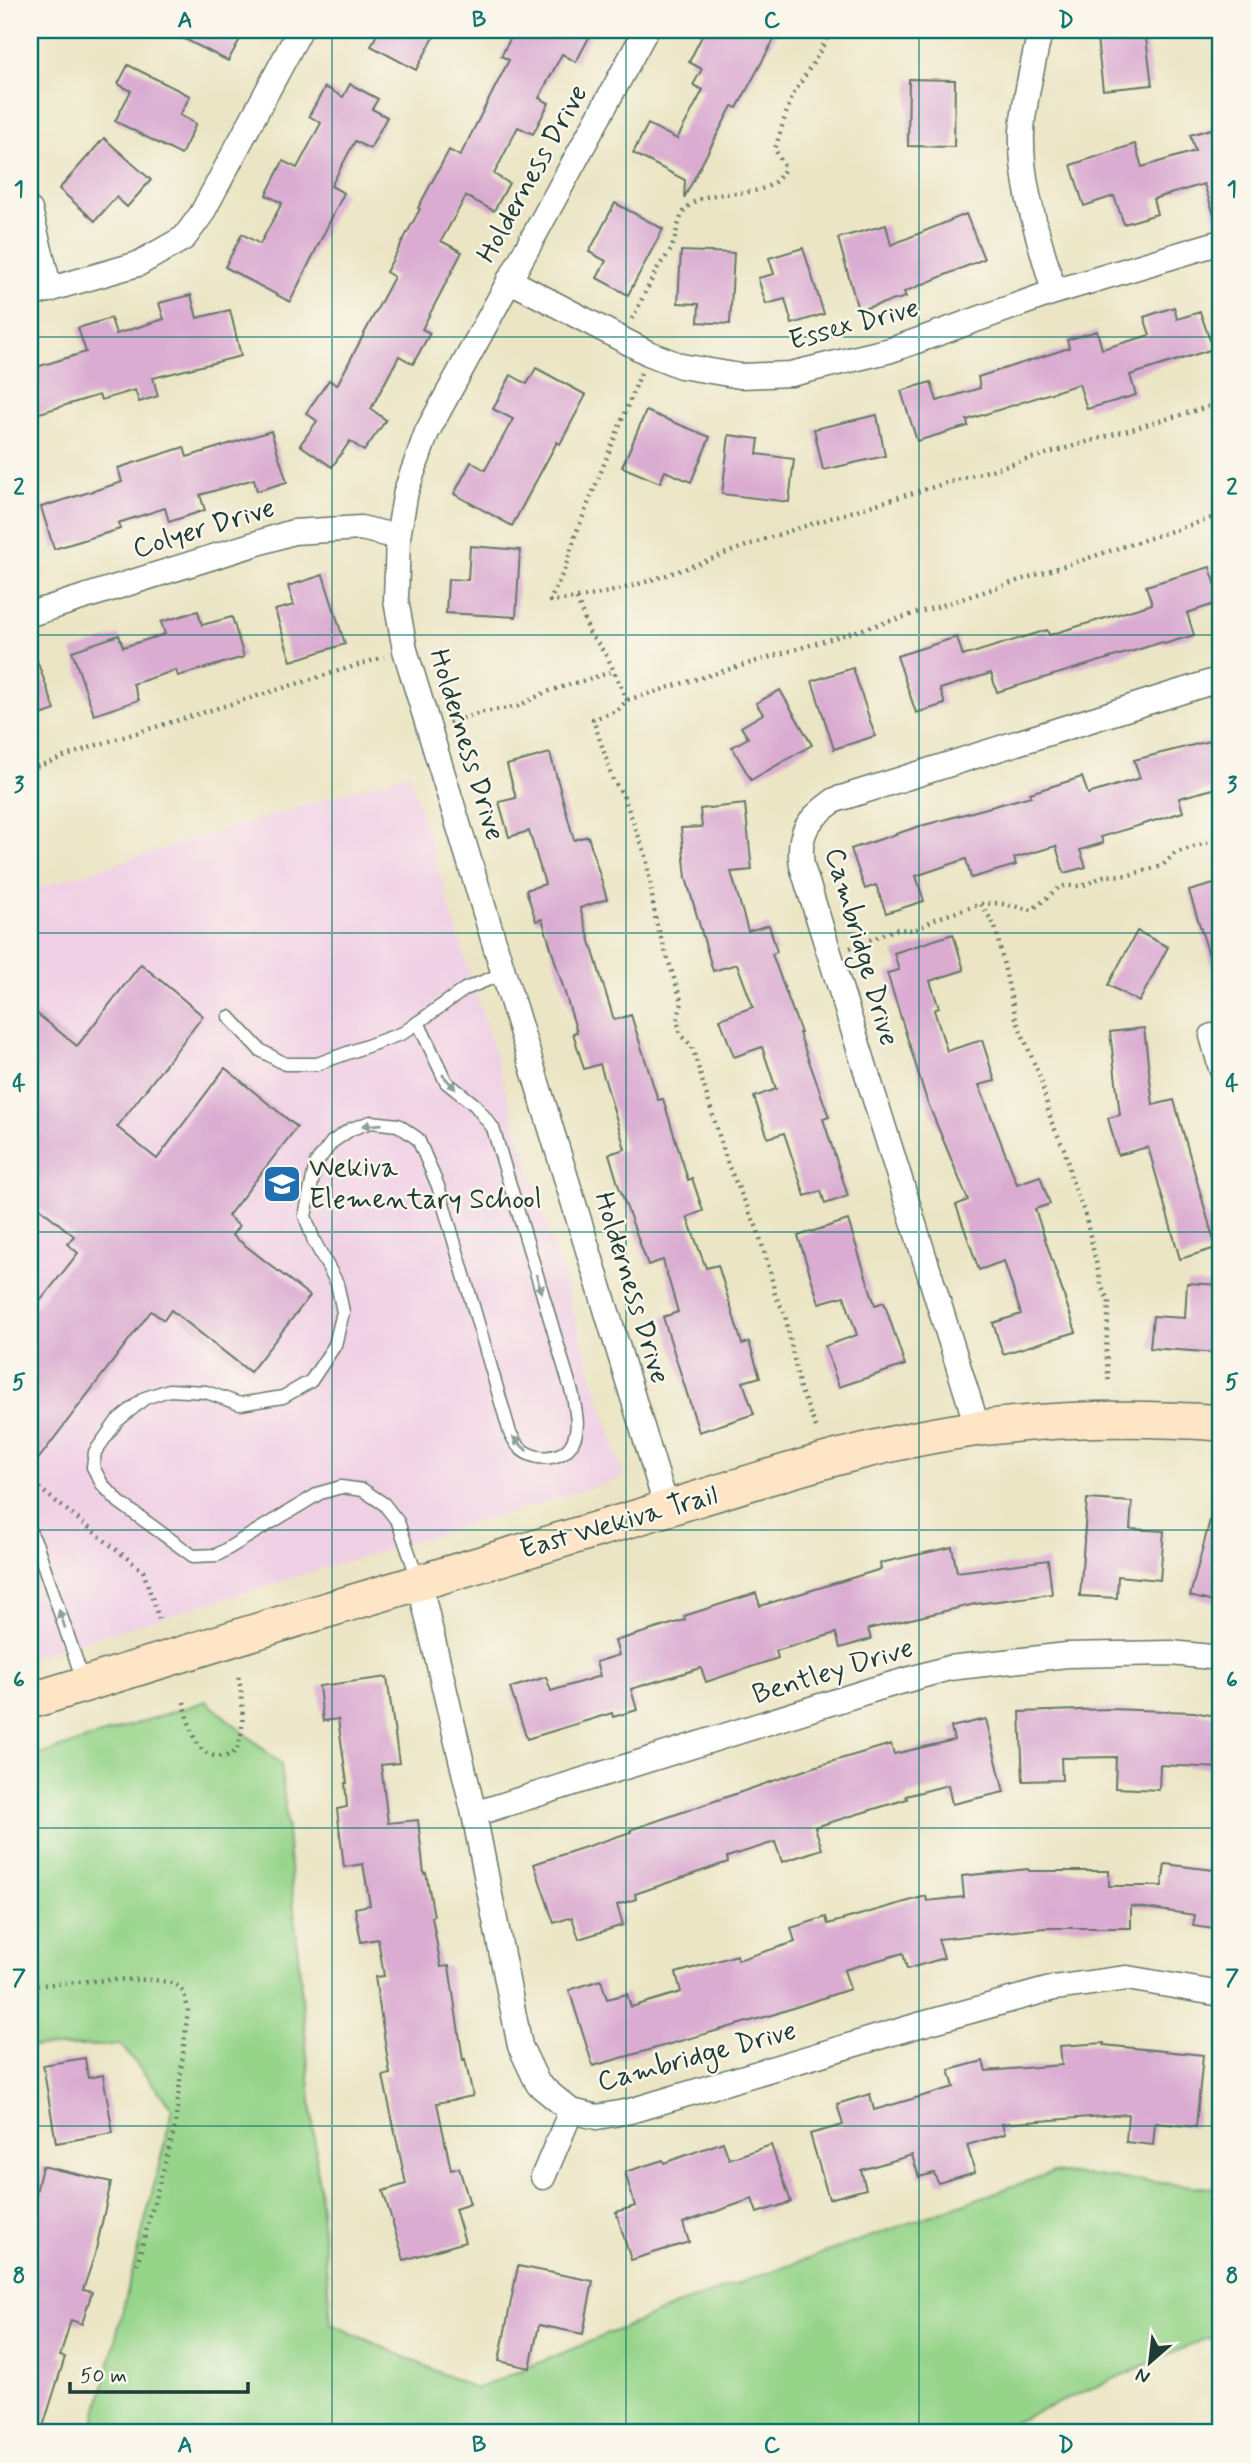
<svg xmlns="http://www.w3.org/2000/svg" width="1251" height="2463" font-family="Mynerve,sans-serif">
<rect width="100%" height="100%" fill="#fbf7ec"/>
<filter id="ink" filterUnits="userSpaceOnUse"><feTurbulence type="fractalNoise" baseFrequency=".0143" numOctaves="2"/><feDisplacementMap in="SourceGraphic" scale="14" xChannelSelector="R" yChannelSelector="G"/><feConvolveMatrix kernelMatrix="1 2 1 2 8 2 1 2 1" color-interpolation-filters="sRGB"/></filter>
<filter id="wash" filterUnits="userSpaceOnUse"><feTurbulence type="fractalNoise" baseFrequency=".00686" numOctaves="4" result="noise"/><feDisplacementMap in="SourceGraphic" scale="28" xChannelSelector="R" yChannelSelector="G"/><feGaussianBlur stdDeviation="1.57" result="paint"/><feColorMatrix in="noise" values="0 0 0 0 0 0 0 0 0 0 0 0 0 0 0 0 0 1.4 0 .05"/><feComposite in="paint" operator="in"/></filter>
<g filter="url(#wash)">
<rect width="100%" height="100%" fill="#ebe5c5"/>
<!-- built -->
<polygon fill="#f0d0e5" points="409,773 624,1478 30,1657 30,890"/>
<!-- green -->
<polygon fill="#95d489" stroke="#5a885e" stroke-width="2" points="206,1701 281,1764 331,2324 476,2389 683,2303 1053,2172 1221,2189 1221,2340 1207,2338 990,2433 92,2433 173,2109 121,2045 30,2047 30,1758"/>
<g id="blocks">
<!-- building -->
<g fill="#daacd1">
<polygon points="167,30 245,30 228,61"/>
<polygon points="379,30 438,30 416,70 371,46"/>
<polygon points="515,30 593,30 576,62 562,54 539,98 549,103 533,134 518,127 494,174 509,183 494,211 466,196 441,241 462,252 422,329 430,333 413,364 399,356 371,409 386,420 364,451 350,441 332,467 300,445 317,421 306,413 329,380 337,385 394,277 386,272 420,209 418,208 449,150 460,156 509,60 501,56"/>
<polygon points="705,30 779,30 737,108 732,106 684,198 685,180 633,153 648,124 677,139 703,90 693,85 702,69 689,62"/>
<polygon points="1096,30 1145,30 1152,85 1103,90"/>
<polygon points="128,65 190,96 180,115 196,124 181,155 115,121 131,91 118,84"/>
<polygon points="909,79 955,80 954,147 908,146"/>
<polygon points="350,84 378,99 372,109 387,117 370,149 355,141 331,186 344,193 290,302 225,267 242,234 260,244 282,203 266,195 283,161 297,168 321,123 309,116 325,87 343,97"/>
<polygon points="1221,126 1221,223 1217,224 1204,184 1153,199 1157,214 1124,224 1114,196 1084,206 1071,165 1135,144 1142,167 1195,151 1190,135"/>
<polygon points="104,138 151,180 127,207 116,197 95,221 59,189"/>
<polygon points="615,203 663,229 628,295 597,278 606,261 589,252"/>
<polygon points="966,214 984,259 904,292 906,297 858,310 838,238 886,225 891,245"/>
<polygon points="803,248 824,314 792,324 785,299 766,304 758,278 774,274 769,258"/>
<polygon points="681,251 734,253 730,324 698,322 699,304 678,303"/>
<polygon points="191,295 197,318 230,310 241,356 153,378 158,396 139,402 135,390 101,400 99,395 30,416 30,369 86,352 78,328 111,318 116,334 164,319 159,303"/>
<polygon points="1174,307 1177,319 1200,312 1213,349 1130,375 1136,395 1087,409 1079,384 967,420 968,426 917,441 901,391 931,382 937,401 980,388 978,377 1069,348 1067,340 1097,331 1102,349 1150,335 1144,317"/>
<polygon points="536,368 586,395 560,444 557,442 512,526 454,494 471,462 485,470 513,419 493,409 511,375 527,384"/>
<polygon points="646,411 710,437 691,482 665,471 660,483 622,467"/>
<polygon points="877,415 885,456 823,470 814,429"/>
<polygon points="271,431 287,482 257,491 254,479 200,495 205,510 169,522 165,508 118,523 120,529 54,549 41,507 122,482 118,468 184,447 187,457"/>
<polygon points="729,435 759,439 757,454 794,459 789,502 722,494"/>
<polygon points="470,546 520,550 516,617 446,613 448,579 468,580"/>
<polygon points="1210,567 1221,602 1187,613 1194,635 1164,644 1163,642 997,692 991,673 940,689 945,704 916,713 897,656 957,637 963,656 1047,630 1049,635 1152,604 1146,586"/>
<polygon points="323,575 345,644 291,661 275,610 294,605 288,586"/>
<polygon points="198,611 202,625 232,617 244,657 178,676 176,670 133,684 139,700 94,715 72,651 119,635 123,647 165,634 161,622"/>
<polygon points="30,647 32,647 55,710 30,719"/>
<polygon points="853,668 875,736 834,749 812,681"/>
<polygon points="780,690 812,745 751,780 732,747 748,738 741,727 763,714 756,703"/>
<polygon points="1221,738 1221,787 1179,798 1183,812 1101,837 1103,843 1080,850 1086,867 1064,873 1056,846 1014,858 1016,865 971,878 966,859 916,876 924,901 886,913 876,885 865,889 851,849 917,827 1031,796 1030,793 1082,777 1088,794 1140,778 1134,760"/>
<polygon points="550,753 574,840 588,836 607,899 580,908 614,1020 631,1015 658,1100 663,1099 688,1180 692,1178 703,1211 687,1217 706,1268 718,1265 742,1344 749,1342 760,1377 743,1382 754,1414 699,1432 663,1317 678,1312 663,1260 648,1265 618,1184 609,1154 625,1149 615,1114 600,1064 584,1069 573,1033 577,1032 542,919 536,921 526,890 545,884 529,831 509,837 499,802 516,798 507,765"/>
<polygon points="745,804 752,870 731,872 748,931 769,925 777,952 772,954 801,1033 799,1033 829,1117 823,1119 848,1196 825,1204 821,1191 805,1196 784,1133 768,1138 754,1097 776,1089 762,1047 734,1057 720,1019 753,1007 737,964 713,971 686,878 681,828 702,827 700,809"/>
<polygon points="1217,883 1221,897 1221,980 1217,981 1189,891"/>
<polygon points="1137,931 1168,947 1139,1002 1108,985"/>
<polygon points="953,934 964,970 930,981 939,1008 934,1010 947,1051 982,1040 995,1081 979,1085 1017,1184 1040,1176 1050,1204 1035,1209 1076,1332 1003,1354 993,1323 1021,1314 1004,1261 979,1270 956,1205 968,1200 927,1101 887,973 899,970 894,953"/>
<polygon points="141,964 203,1016 117,1127 157,1159 225,1068 297,1127 228,1216 239,1226 232,1235 310,1296 250,1372 171,1310 164,1320 151,1311 30,1470 30,1314 78,1253 67,1244 74,1236 30,1200 30,1008 77,1046"/>
<polygon points="1144,1028 1153,1105 1174,1100 1216,1248 1180,1259 1148,1147 1118,1155 1108,1118 1120,1115 1110,1032"/>
<polygon points="848,1220 875,1305 884,1302 905,1365 839,1387 825,1346 857,1335 844,1296 819,1303 798,1236"/>
<polygon points="1187,1283 1221,1285 1219,1353 1150,1348 1153,1316 1185,1318"/>
<polygon points="1087,1499 1132,1502 1130,1529 1164,1531 1160,1580 1118,1576 1117,1598 1080,1596"/>
<polygon points="1215,1501 1221,1502 1221,1604 1190,1596"/>
<polygon points="952,1547 957,1572 1048,1560 1052,1594 975,1604 868,1629 871,1639 840,1648 836,1633 776,1651 778,1658 706,1682 701,1668 631,1689 637,1710 613,1717 612,1713 527,1739 510,1688 546,1677 551,1691 600,1676 596,1662 619,1655 615,1641 685,1620 684,1616 756,1593 760,1606 881,1569 880,1563"/>
<polygon points="387,1677 399,1763 381,1765 388,1823 418,1820 424,1874 426,1873 434,1916 432,1917 441,1967 449,1966 463,2060 465,2059 473,2096 437,2103 451,2170 459,2168 470,2204 455,2209 465,2242 404,2260 383,2191 406,2184 383,2076 390,2074 375,1977 384,1976 378,1939 361,1942 355,1908 370,1905 363,1864 344,1867 337,1809 347,1807 345,1783 347,1783 338,1719 323,1721 319,1686"/>
<polygon points="1109,1709 1194,1712 1221,1717 1221,1768 1160,1765 1159,1790 1115,1788 1116,1757 1061,1758 1062,1780 1023,1781 1020,1712"/>
<polygon points="986,1719 1004,1792 952,1804 948,1785 906,1796 907,1799 815,1827 822,1849 782,1862 775,1842 727,1857 728,1862 635,1894 636,1899 617,1905 623,1925 579,1939 572,1917 554,1923 534,1864 631,1832 630,1830 817,1766 891,1744 894,1754 954,1740 951,1727"/>
<polygon points="1165,1864 1221,1871 1221,1930 1193,1926 1195,1915 1131,1906 1131,1928 1045,1928 938,1939 944,1958 907,1969 903,1953 844,1970 850,1989 775,2014 593,2066 569,1990 601,1980 607,1999 627,1994 631,2007 681,1992 676,1973 737,1955 738,1960 795,1942 791,1928 826,1917 828,1924 926,1896 927,1901 964,1897 962,1876 1028,1869 1029,1871 1109,1871 1109,1886 1162,1886"/>
<polygon points="1104,2043 1104,2045 1203,2055 1196,2127 1155,2123 1153,2145 1126,2142 1128,2114 1002,2124 1005,2134 967,2145 975,2172 938,2183 934,2173 919,2177 912,2155 861,2170 866,2189 829,2199 810,2134 843,2125 837,2104 870,2094 874,2110 954,2087 949,2070 983,2061 986,2071 1062,2065 1060,2046"/>
<polygon points="85,2058 88,2078 103,2075 113,2133 56,2143 43,2065"/>
<polygon points="723,2142 729,2159 771,2145 791,2202 757,2213 752,2199 683,2223 689,2242 631,2260 616,2212 635,2206 625,2172 663,2160 664,2163"/>
<polygon points="42,2166 111,2182 95,2254 83,2290 92,2292 82,2324 71,2320 60,2356 65,2357 41,2433 30,2433 30,2220"/>
<polygon points="518,2266 593,2281 583,2334 539,2325 530,2368 499,2361"/>
</g>
</g>
</g>
<g filter="url(#ink)">
<use href="#blocks" fill-opacity="0" stroke="#667867" stroke-width="2"/>
<g fill="none" stroke-linecap="round" stroke-linejoin="round">
<defs>
<g id="lane">
<polyline points="229,1017 260,1050 285,1064 317,1064 403,1033 465,989 504,973"/>
<path d="M418,1022l28,60 29,23 18,23 80,268c2,14 7,29 1,43 -8,22 -40,24 -55,8 -4,-4 -6,-10 -9,-14l-72,-247 -20,-47 -20,-14 -27,-3 -20,7 -19,13 -16,21 -11,53 9,25 23,42 6,29 -8,33 -24,36 -28,16 -43,7 -34,-12 -37,-2 -24,8 -28,23 -22,31 -2,15 9,17 17,18 74,54 24,-1 103,-62 21,-6 22,3 21,14 14,18 20,57"/>
<polyline points="30,1532 36,1543 84,1683"/>
</g>
<g id="street">
<polyline points="646,30 427,432 406,491 398,537 396,600 405,650 667,1509"/>
<path d="M1040,31c-6,30 -17,72 -18,101 -2,55 18,108 32,160"/>
<polyline points="30,210 50,290"/>
<polyline points="509,280 648,353 681,366 740,376 791,374 891,350 1054,292 1221,242"/>
<polyline points="30,295 138,264 184,238 201,215 300,30"/>
<polyline points="30,614 293,532 361,528 398,537"/>
<polyline points="1212,1036 1221,1068"/>
<path d="M978,1429l-176,-563c-5,-34 6,-47 33,-66l386,-121"/>
<polyline points="419,1581 474,1814 520,2046 538,2084 571,2111 597,2117 630,2111 919,2025 1054,1988 1127,1978 1221,1994"/>
<polyline points="474,1814 875,1689 949,1668 1067,1655 1171,1653 1221,1658"/>
<polyline points="543,2177 571,2111"/>
</g>
<path id="secondary" d="M30,1701c189,-59 378,-116 568,-172 126,-36 252,-84 383,-101 80,-10 160,-11 240,-5"/>
</defs>
<!-- lane casing -->
<use href="#lane" stroke="#667867" stroke-width="15"/>
<!-- street casing -->
<use href="#street" stroke="#667867" stroke-width="27"/>
<!-- secondary casing -->
<use href="#secondary" stroke="#667867" stroke-width="38"/>
<!-- path -->
<g stroke="#667867" stroke-width="4.5" stroke-dasharray="2 5" stroke-linecap="butt">
<path d="M632,319c8,-16 16,-32 24,-48 4,-8 11,-14 15,-22 7,-15 6,-38 23,-47 28,-17 74,3 91,-34l-10,-19c6,-18 11,-40 20,-57 12,-21 27,-40 35,-62"/>
<path d="M641,373l-66,163 -9,30 -16,35c81,-5 156,-43 233,-68 145,-46 292,-87 438,-130"/>
<polyline points="577,599 589,632 607,656 627,700"/>
<polyline points="449,723 479,713 518,706 546,692 615,671"/>
<polyline points="30,769 97,745 384,657"/>
<polyline points="981,904 995,926 1016,1019 1041,1080 1051,1121 1065,1151 1071,1178 1085,1214 1102,1288 1109,1301 1106,1350 1109,1385"/>
<polyline points="850,948 897,929 915,930 935,919 981,904 998,903 1032,910 1061,886 1082,886 1104,876 1129,875 1162,866 1175,853 1221,838"/>
<polyline points="816,1427 800,1389 785,1314 775,1295 770,1271 757,1228 728,1165 692,1047 681,1035 677,1020 682,1003 656,922 646,856 623,795 613,780 593,719 617,711 627,700 940,606 1221,515"/>
<polyline points="39,1488 143,1571 159,1619"/>
<path d="M184,1702c6,24 10,58 41,54 6,-1 11,-4 13,-9 7,-18 5,-53 0,-71"/>
<path d="M30,1986c28,-2 125,-13 146,-1 8,5 10,15 12,24l-13,118 -38,137"/>
</g>
<!-- lane -->
<use href="#lane" stroke="#fff" stroke-width="12"/>
<!-- street -->
<use href="#street" stroke="#fff" stroke-width="24"/>
<!-- secondary -->
<use href="#secondary" stroke="#fde5c5" stroke-width="35"/>
</g>
<!-- one-way arrows -->
<defs><path id="oneway-solid" d="M-6-.8H1V-3.2L6.5 0L1 3.2V.8H-6Z" transform="scale(1.75)"/></defs>
<g fill="#8f9e9a">
<use href="#oneway-solid" transform="translate(449 1082) rotate(48)"/>
<use href="#oneway-solid" transform="translate(372 1125) rotate(175)"/>
<use href="#oneway-solid" transform="translate(539 1284) rotate(73)"/>
<use href="#oneway-solid" transform="translate(520 1444) rotate(-136)"/>
<use href="#oneway-solid" transform="translate(62 1619) rotate(-109)"/>
</g>
</g>
<!-- grid -->
<path fill="none" stroke="#0f766e" stroke-width="2" stroke-opacity="0.55" d="M332,30v2403M626,30v2403M919,30v2403M30,337h1191M30,635h1191M30,933h1191M30,1232h1191M30,1530h1191M30,1828h1191M30,2126h1191"/>
<!-- icons -->
<defs>
<symbol id="school-square" viewBox="-11 -11 22 22"><rect x="-9" y="-9" width="18" height="18" rx="4" fill="#1f6fb2" stroke="#fbf7ec"/><path d="M0-5L7-2L0 1L-7-2ZM-4 1L0 2.5L4 1V4Q0 6-4 4Z" fill="#fff"/></symbol>
</defs>
<g fill-rule="evenodd">
<use href="#school-square" x="260" y="1162" width="44" height="44"/>
</g>
<g text-anchor="middle" dominant-baseline="central" stroke-width="5" stroke-linejoin="round" paint-order="stroke">
<!-- street labels -->
<g font-size="28" fill="#1f3d34" stroke="#fbf7ec">
<text transform="translate(533 174) rotate(-61)">Holderness Drive</text>
<text transform="translate(854 325) rotate(-15)">Essex Drive</text>
<text transform="translate(204 529) rotate(-17)">Colyer Drive</text>
<text transform="translate(466 745) rotate(73)">Holderness Drive</text>
<text transform="translate(861 947) rotate(74)">Cambridge Drive</text>
<text transform="translate(631 1288) rotate(73)">Holderness Drive</text>
<text transform="translate(619 1523) rotate(-16)">East Wekiva Trail</text>
<text transform="translate(833 1672) rotate(-17)">Bentley Drive</text>
<text transform="translate(697 2057) rotate(-15)">Cambridge Drive</text>
</g>
<!-- poi labels -->
<g font-size="28" fill="#1f3d34" stroke="#fbf7ec" text-anchor="start">
<text x="309" y="1168">Wekiva<tspan x="309" dy="32">Elementary School</tspan></text>
</g>
</g>
<!-- margin -->
<rect width="1251" height="2463" fill="none" stroke="#fbf7ec" stroke-width="77"/>
<!-- north arrow -->
<g transform="translate(1150 2362) rotate(208)" stroke="#fbf7ec" stroke-width="5" paint-order="stroke">
<path d="M0-5L12 26L0 18L-12 26Z" fill="#1f3d34"/>
<text y="-10" font-size="19" font-weight="bold" text-anchor="middle" fill="#1f3d34">N</text>
</g>
<!-- scale -->
<path d="M70 2382v10h178v-10" fill="none" stroke="#1f3d34" stroke-width="3.5"/>
<text x="80" y="2382" font-size="21" fill="#1f3d34" stroke="#fbf7ec" stroke-width="5" paint-order="stroke">50 m</text>
<rect x="38" y="38" width="1174" height="2386" fill="none" stroke="#0f766e" stroke-width="2.5"/>
<g font-size="23" text-anchor="middle" font-weight="bold" fill="#0f766e">
<text x="185" y="27">A</text>
<text x="479" y="27">B</text>
<text x="772" y="27">C</text>
<text x="1066" y="27">D</text>
<text x="19" y="196">1</text>
<text x="1232" y="196">1</text>
<text x="19" y="494">2</text>
<text x="1232" y="494">2</text>
<text x="19" y="792">3</text>
<text x="1232" y="792">3</text>
<text x="19" y="1090">4</text>
<text x="1232" y="1090">4</text>
<text x="19" y="1389">5</text>
<text x="1232" y="1389">5</text>
<text x="19" y="1687">6</text>
<text x="1232" y="1687">6</text>
<text x="19" y="1985">7</text>
<text x="1232" y="1985">7</text>
<text x="19" y="2283">8</text>
<text x="1232" y="2283">8</text>
<text x="185" y="2452">A</text>
<text x="479" y="2452">B</text>
<text x="772" y="2452">C</text>
<text x="1066" y="2452">D</text>
</g>
</svg>
